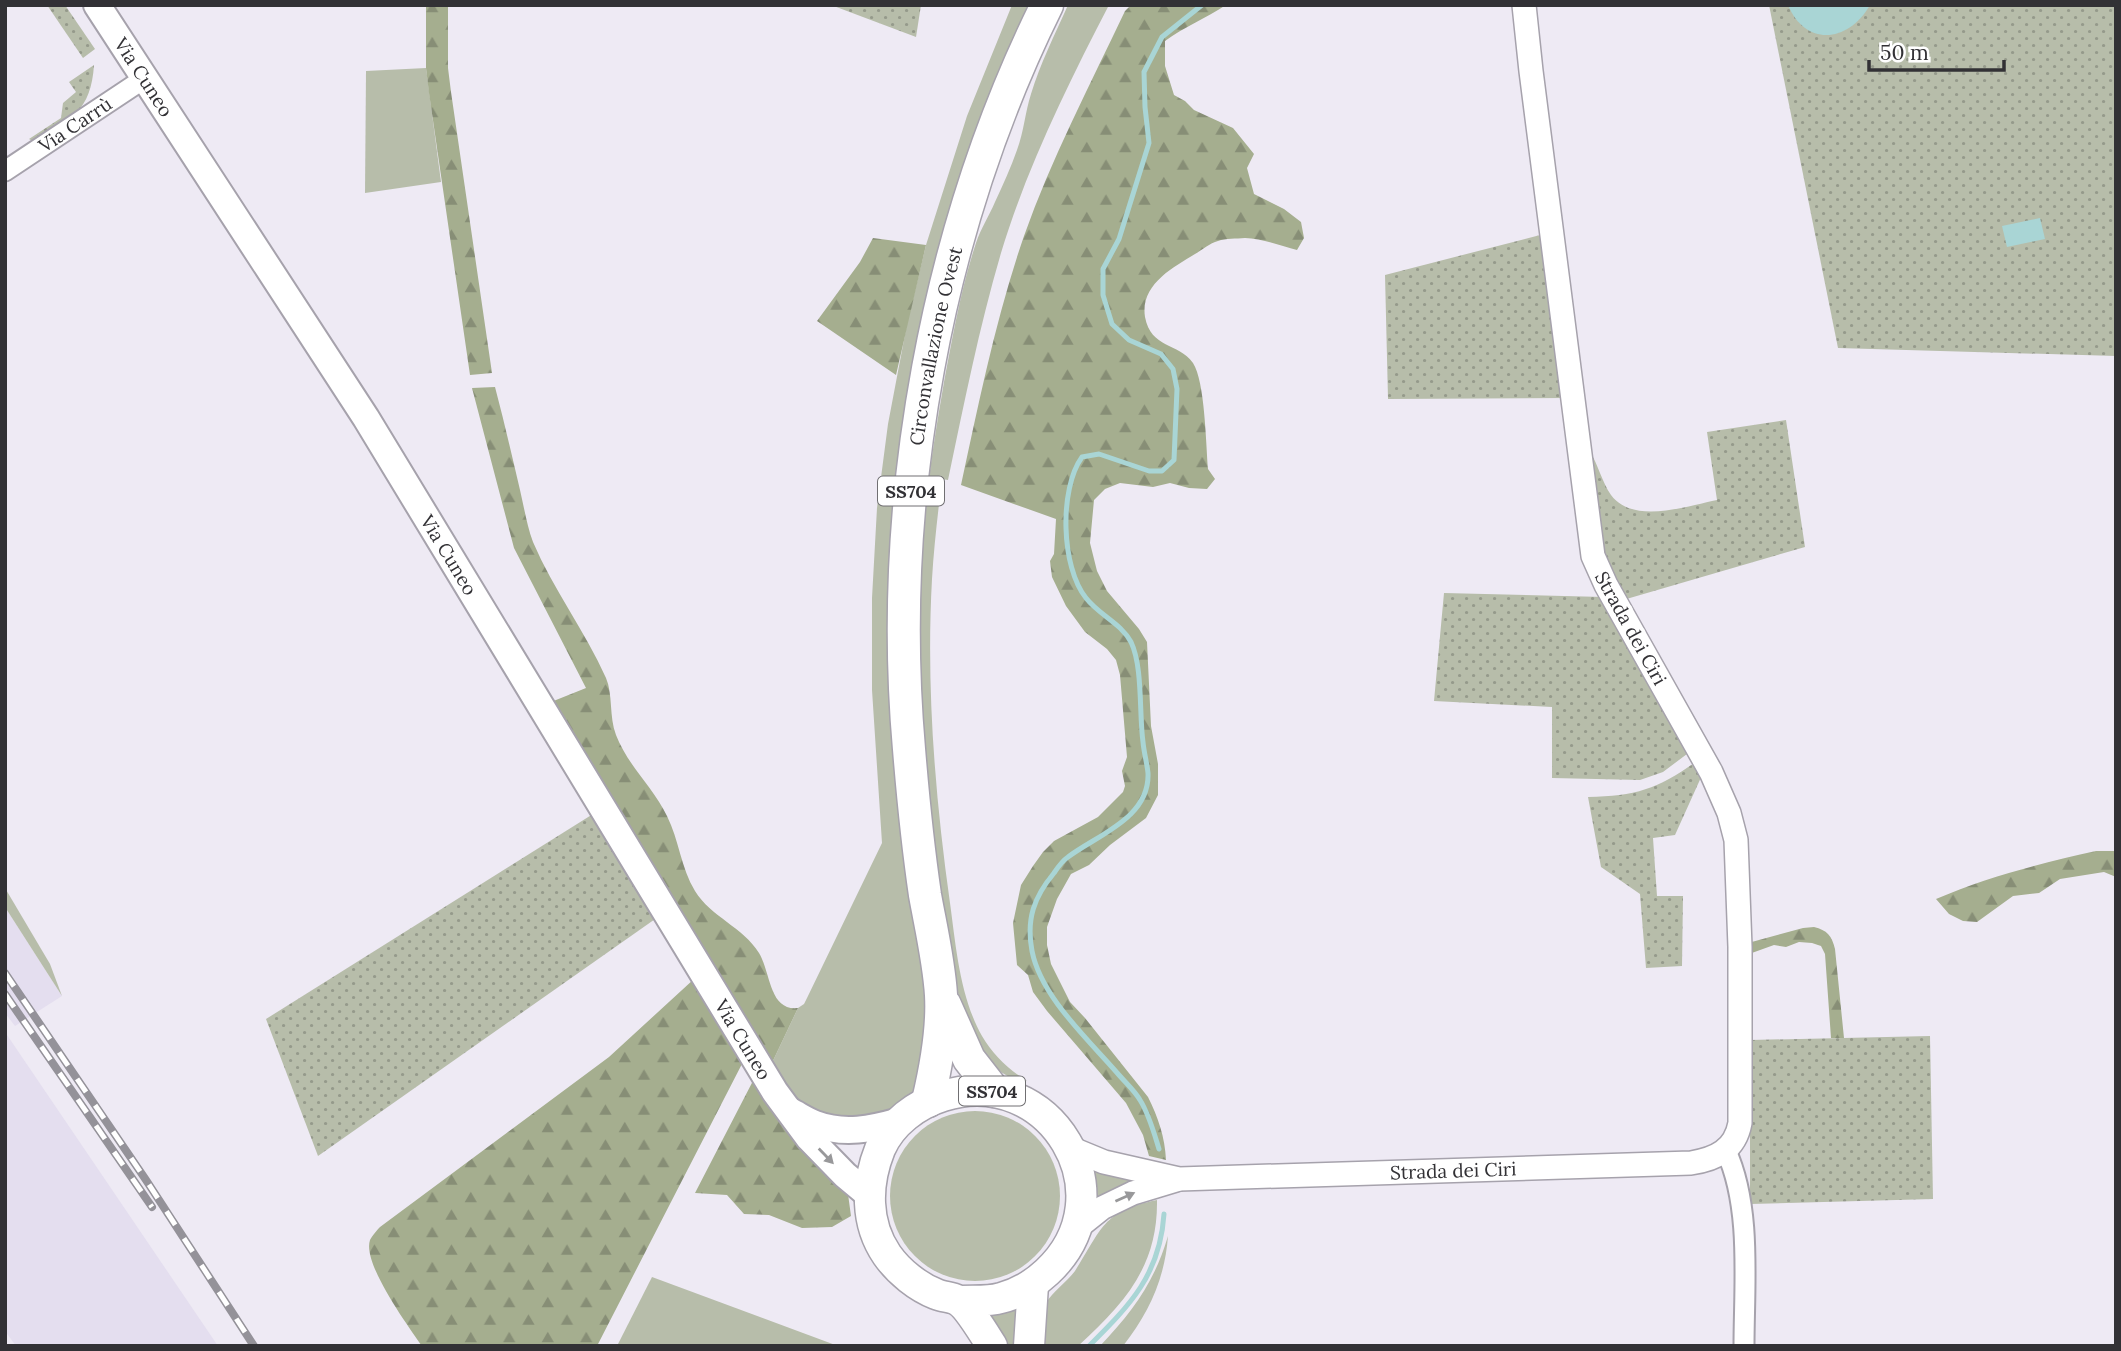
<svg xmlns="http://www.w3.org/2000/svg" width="2121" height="1351" font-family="Lora,serif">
<defs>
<pattern id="forest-firs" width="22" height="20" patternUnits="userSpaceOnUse" patternTransform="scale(1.75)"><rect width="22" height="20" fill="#a5ae8f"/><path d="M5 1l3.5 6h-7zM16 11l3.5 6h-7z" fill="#878e76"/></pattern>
<pattern id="garden-dots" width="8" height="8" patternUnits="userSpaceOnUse" patternTransform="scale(1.75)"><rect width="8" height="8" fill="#b7bdaa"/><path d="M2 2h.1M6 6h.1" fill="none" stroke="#959a8b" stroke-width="1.8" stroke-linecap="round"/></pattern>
</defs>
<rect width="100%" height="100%" fill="#eeeaf4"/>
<!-- built -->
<g fill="#e4deef">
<polygon points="5,907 62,996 15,1026 5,1013"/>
<polygon points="5,1032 218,1346 16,1346 5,1331"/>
</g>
<!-- grass -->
<g fill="#b7bdaa">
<path d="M1012,5h18c-83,177 -135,372 -141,568 -2,82 3,164 10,245 4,39 10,77 17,115 4,23 10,47 11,71 0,17 -2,34 -4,51 0,10 1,24 -4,32 -23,37 -82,40 -115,17 -14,-10 -23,-26 -33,-39l27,-57 6,-4 3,-6 75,-155 -10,-153v-92l5,-90 11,-84 19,-100 19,-79 41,-129z"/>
<path d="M1068,5h41c-41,79 -82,162 -108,248 -22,75 -37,151 -53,227l-6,-1c-4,33 -8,67 -10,100 -6,108 3,217 18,324 6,44 10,94 32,133 11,19 27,34 45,45 -10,-2 -19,-3 -27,-10 -38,-32 -49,-104 -56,-151 -23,-136 -32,-277 -18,-414 4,-42 11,-83 18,-124 9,-47 17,-94 32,-139 5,-15 13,-27 19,-41 8,-17 16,-35 22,-52 7,-19 8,-37 14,-56 9,-30 24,-60 37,-89z"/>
<polygon points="426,68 441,182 365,193 366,71"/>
<polygon points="5,888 50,964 62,996 5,907"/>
<circle cx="975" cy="1196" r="85"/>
<polygon points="1092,1169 1112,1176 1143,1181 1094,1202"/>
<path d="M1157,1200c1,66 -32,103 -79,146h-40c2,-12 3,-33 8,-43 6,-11 21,-21 29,-32 27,-42 27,-60 82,-71z"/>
<path d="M1168,1236c-3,42 -19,77 -45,110h-23c33,-35 54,-63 68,-110z"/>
<polygon points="652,1277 838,1346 617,1346"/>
<polygon points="1021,1305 1019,1346 1008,1346 988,1313"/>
</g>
<!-- forest -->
<g fill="url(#forest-firs)">
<polygon points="426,5 448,5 448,68 451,92 492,373 470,375 429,93 426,68"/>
<path d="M1131,5h95c-20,13 -42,22 -61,36v25l9,29 11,6 9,9 39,18 21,26 -7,14 7,26 30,15 17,13 3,16 -7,12c-16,-4 -36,-12 -52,-12 -9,1 -19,0 -27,3 -8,2 -16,9 -23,13 -23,14 -55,31 -50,63 6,32 33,25 48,46 12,18 13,82 15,106l7,10 -8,10 -18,-1 -19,-5 -17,4 -33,-4 -15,6 -11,11 -4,43 7,28 10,20 32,38 8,13 4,84 7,38v31l-12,23 -36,27 -21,20 -18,9 -14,25 -10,28v18l4,19 19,38 15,16 63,79c10,20 17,40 18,63l-17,-4 -6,-21 -17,-32 -79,-92 -14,-19 -5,-17 -11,-10 -4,-42 8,-38 12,-19 10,-14 11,-11 44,-24 25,-25 2,-6 -3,-15 5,-14 -7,-82 -4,-15 -9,-11 -22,-17 -19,-26 -14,-29 -2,-16 4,-7 2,-35 -95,-34c18,-83 35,-168 63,-249 27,-77 66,-151 101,-225z"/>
<polygon points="873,238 926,245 896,375 817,321 860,262"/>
<path d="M495,387c9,34 17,69 25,103 4,17 7,36 13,52 20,47 52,89 73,136 7,16 3,39 10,57 12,31 37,52 51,81 12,24 14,52 28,75 16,26 48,36 64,62 12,20 10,58 39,55l-27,57 -220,-363 35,-14 -72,-140 -42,-160z"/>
<path d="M2096,851h20v26l-12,-5 -44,7 -21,14 -26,3 -36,26 -14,-1 -14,-7 -13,-15c50,-22 106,-36 160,-48z"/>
<path d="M1814,927c13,3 18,9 21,22l9,89h-13l-6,-84 -4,-8 -9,-3 -13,-1 -13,5 -12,-2 -25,9 -1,-11 55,-15z"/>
<path d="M694,979l50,81 -147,286h-175c-14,-20 -60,-83 -52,-106 2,-4 7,-10 10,-13l229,-170z"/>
<polygon points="755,1077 848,1194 851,1216 832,1227 802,1228 769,1215 744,1214 727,1195 695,1193"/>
</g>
<!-- garden -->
<g fill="url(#garden-dots)">
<polygon points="47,5 65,5 95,49 83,58"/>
<polygon points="831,5 921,5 916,37"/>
<polygon points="1769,5 2116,5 2116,356 1838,348"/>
<path d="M94,65c-3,46 -23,54 -58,78l-7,-4 32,-21 2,-15 13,-11 -7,-10z"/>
<polygon points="1544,234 1565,398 1388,399 1385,275"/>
<path d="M1786,420l19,127 -182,53 -17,-30 -17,-120c9,14 13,32 22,45 22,30 76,11 106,5l-10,-68z"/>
<polygon points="1444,593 1604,597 1691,751 1663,772 1640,780 1552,778 1552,707 1434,701"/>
<path d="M1697,761l6,12 -28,62 -22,3 4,58h26l-1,70 -36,2 -6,-74 -39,-27 -13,-70c48,-1 70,-8 109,-36z"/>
<polygon points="593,814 658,917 318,1156 266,1019"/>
<polygon points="1930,1036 1933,1199 1750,1204 1750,1040"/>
</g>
<!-- water -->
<g fill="#a9d5d5">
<path d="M1788,5h82c-21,37 -64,43 -82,0z"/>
<polygon points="2040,218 2045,239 2007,247 2002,226"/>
</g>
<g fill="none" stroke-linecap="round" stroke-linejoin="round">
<!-- stream -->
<g stroke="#a9d5d5" stroke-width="5">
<path d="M1159,1149c-5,-16 -10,-35 -19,-49 -5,-9 -14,-17 -21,-25 -30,-35 -78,-78 -87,-124 -6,-32 2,-54 22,-78 4,-6 8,-12 14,-16 29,-22 82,-39 80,-84 -1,-10 -4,-20 -5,-31 -4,-28 0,-75 -12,-100 -10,-19 -32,-27 -45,-44 -25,-31 -27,-109 -4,-141l17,-3 50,17h13l12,-11 3,-71 -4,-20 -12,-15 -32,-14 -17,-16 -9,-29v-26l16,-30 30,-96 -4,-36 -1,-35 18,-35 40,-32"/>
<path d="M1089,1346c41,-41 71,-71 75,-132"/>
</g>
<defs>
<g id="minor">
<path id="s1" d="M5,171l140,-93"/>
<path d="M1726,1151c26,56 18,134 18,195"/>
</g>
<g id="tertiary">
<path id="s2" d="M1070,1148l34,14 75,17 512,-16c25,-4 44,-13 49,-40v-176l-4,-107 -7,-27 -18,-41 -105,-187 -13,-29 -62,-485 -7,-66"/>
<polyline points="1077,1228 1102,1208 1133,1193 1176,1180"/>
</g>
<g id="secondary">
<path id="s3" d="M97,5l269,413 409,674 34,46 36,37 24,20"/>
<path d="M790,1111c8,4 17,10 25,13 29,11 57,5 85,-3"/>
</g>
<g id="primary">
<path d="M959,1301c13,-1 29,1 42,-3 17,-4 33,-14 46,-26 83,-77 3,-210 -104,-176 -26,8 -52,27 -63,53 -14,35 -15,74 7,106 12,17 31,32 49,39 7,3 15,3 21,6 10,5 28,35 35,46"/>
<polyline points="1029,1346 1033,1285"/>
</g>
<g id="trunk">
<polyline points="945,1005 969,1059 994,1091"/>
<path id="s4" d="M928,1101c8,-34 15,-71 13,-106 -2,-33 -10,-67 -16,-100 -7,-48 -12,-97 -16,-146 -22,-248 27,-520 138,-744"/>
</g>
</defs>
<!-- minor casing -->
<use href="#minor" stroke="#a6a2ac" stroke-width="23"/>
<!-- tertiary casing -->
<use href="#tertiary" stroke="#a6a2ac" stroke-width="26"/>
<!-- secondary casing -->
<use href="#secondary" stroke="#a6a2ac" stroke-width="30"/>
<!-- primary casing -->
<use href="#primary" stroke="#a6a2ac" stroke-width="33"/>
<!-- trunk casing -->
<use href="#trunk" stroke="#a6a2ac" stroke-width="35"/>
<!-- minor -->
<use href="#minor" stroke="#fff" stroke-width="19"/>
<!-- tertiary -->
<use href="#tertiary" stroke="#fff" stroke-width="23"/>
<!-- secondary -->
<use href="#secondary" stroke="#fff" stroke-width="26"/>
<!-- primary -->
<use href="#primary" stroke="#fff" stroke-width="30"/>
<!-- trunk -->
<use href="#trunk" stroke="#fff" stroke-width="32"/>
<defs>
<g id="rail">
<polyline points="5,973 146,1180 254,1346"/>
<polyline points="5,994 152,1207"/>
</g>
</defs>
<!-- rail casing -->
<use href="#rail" stroke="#949299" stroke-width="8"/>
<!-- rail -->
<use href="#rail" stroke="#fff" stroke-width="5" stroke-dasharray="16" stroke-linecap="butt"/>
</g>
<!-- one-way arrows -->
<defs><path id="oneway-solid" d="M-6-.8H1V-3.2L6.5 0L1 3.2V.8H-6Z" transform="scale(1.75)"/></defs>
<g fill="#98989a">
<use href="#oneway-solid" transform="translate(826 1156) rotate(46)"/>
<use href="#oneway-solid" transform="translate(1125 1197) rotate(-24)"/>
</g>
<g text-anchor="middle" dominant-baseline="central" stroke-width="7" stroke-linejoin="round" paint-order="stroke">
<!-- shield labels -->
<g fill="#fff" stroke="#706f72" stroke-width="2">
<rect x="878" y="476.5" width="66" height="29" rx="5"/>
<rect x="959" y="1076.5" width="66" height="29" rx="5"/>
</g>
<g font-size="18" font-weight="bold" fill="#323135">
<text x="911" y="491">SS704</text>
<text x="992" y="1091">SS704</text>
</g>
<!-- street labels -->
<g font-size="19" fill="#323135" stroke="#fff">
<text stroke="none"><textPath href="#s3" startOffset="86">Via Cuneo</textPath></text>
<text stroke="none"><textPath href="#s1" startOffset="84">Via Carrù</textPath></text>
<text stroke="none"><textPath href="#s4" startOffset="761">Circonvallazione Ovest</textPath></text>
<text stroke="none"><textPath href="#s3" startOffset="653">Via Cuneo</textPath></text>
<text transform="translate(1631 628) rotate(61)">Strada dei Ciri</text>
<text stroke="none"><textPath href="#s3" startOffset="1220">Via Cuneo</textPath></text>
<text stroke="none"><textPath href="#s2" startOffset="388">Strada dei Ciri</textPath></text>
</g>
</g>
<!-- border -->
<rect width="2121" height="1351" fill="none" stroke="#323135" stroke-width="14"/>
<!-- scale -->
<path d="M1869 60v10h135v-10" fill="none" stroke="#323135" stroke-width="3.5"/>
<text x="1880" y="60" font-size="21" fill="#323135" stroke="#ffffff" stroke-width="5" paint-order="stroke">50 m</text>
</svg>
